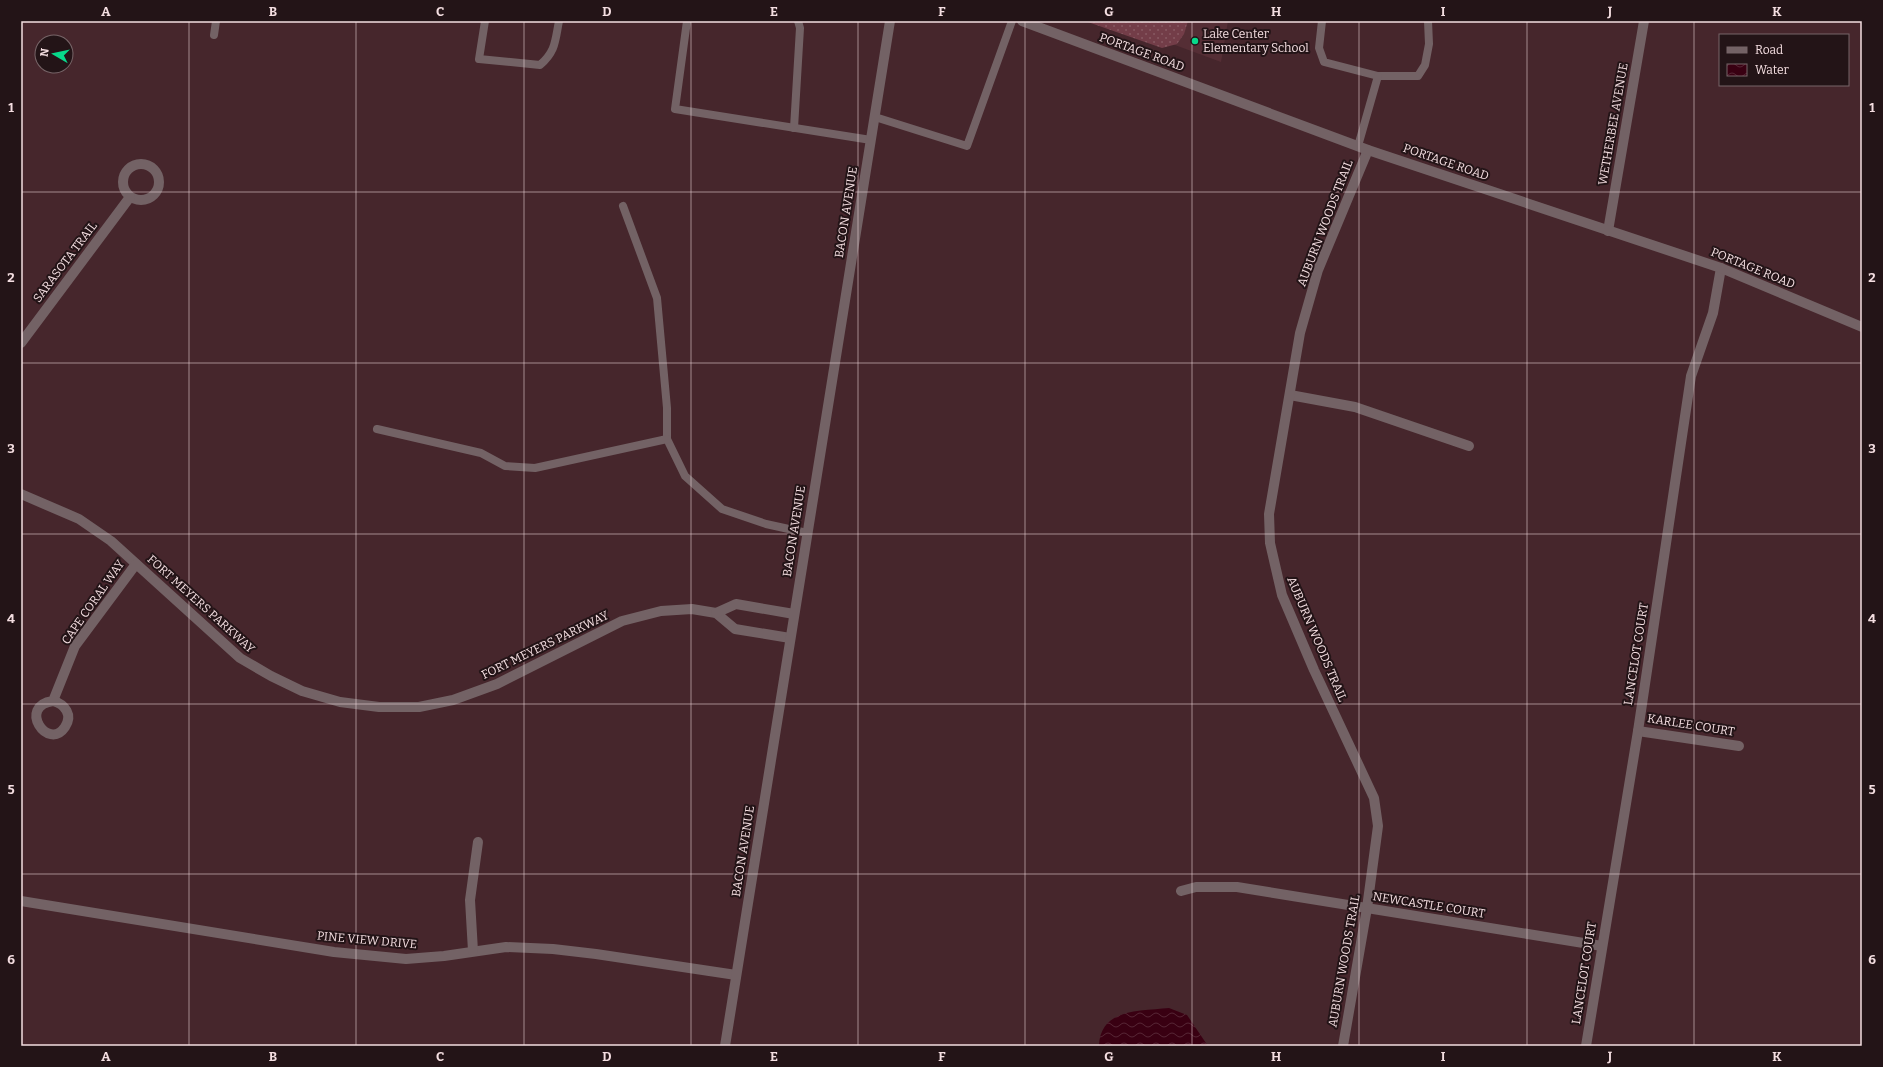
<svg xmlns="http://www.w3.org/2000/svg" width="1883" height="1067" font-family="Bitter,serif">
<defs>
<pattern id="grass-dots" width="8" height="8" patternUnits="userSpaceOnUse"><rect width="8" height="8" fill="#733d48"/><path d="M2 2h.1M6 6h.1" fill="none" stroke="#885962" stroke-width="1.8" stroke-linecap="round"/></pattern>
<pattern id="water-waves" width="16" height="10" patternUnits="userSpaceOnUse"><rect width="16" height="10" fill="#390012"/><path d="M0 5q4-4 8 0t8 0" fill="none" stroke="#562534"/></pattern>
</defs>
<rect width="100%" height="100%" fill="#46262c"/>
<!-- built -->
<polygon fill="#552e35" points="1110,21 1228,21 1221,62"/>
<!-- grass -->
<polygon fill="url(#grass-dots)" points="1085,21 1188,21 1184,34 1177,44 1162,48"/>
<!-- water -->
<path fill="url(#water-waves)" d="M1169,1008l18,7 21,31h-109c1,-38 42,-35 70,-38z"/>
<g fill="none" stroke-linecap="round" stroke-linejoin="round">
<!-- service -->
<g stroke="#736265" stroke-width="8">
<path d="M485,21l-6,38 61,6c16,-14 15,-24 19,-44"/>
<polyline points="687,21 675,109 871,140"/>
<polyline points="1322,21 1319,48 1324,62 1378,76 1418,76 1425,65 1429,44 1428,21"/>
<polyline points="214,35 216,21"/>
<polyline points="875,117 967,146 1012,21"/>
<polyline points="794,128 800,28 798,21"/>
<polyline points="1358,146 1378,76"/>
<polyline points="623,206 657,298 667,408 667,439 685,476 722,509 766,524 807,533"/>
<polyline points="377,429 481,453 505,466 535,468 667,439"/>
</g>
<!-- minor -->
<g stroke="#736265" stroke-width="10">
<circle cx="141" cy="182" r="18"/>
<polyline points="1608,231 1644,21"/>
<polyline points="21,343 130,197"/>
<polyline points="1290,395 1355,407 1469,446"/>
<polyline points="21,494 79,519 111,541 240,658 271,676 302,691 340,702 379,707 419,707 453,700 497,684 622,621 661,611 692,609 716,613 735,629 790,638"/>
<polyline points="716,613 736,604 794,614"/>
<path d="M53,701c-36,5 -5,51 12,26 8,-12 0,-23 -12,-26l22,-55 61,-82"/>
<polyline points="1638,731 1739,746"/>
<polyline points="1181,891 1196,887 1237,887 1602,946"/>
<polyline points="21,901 334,952 406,959 444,956 506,947 553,949 596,954 736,975"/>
<polyline points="473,951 470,900 478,842"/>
<polyline points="1343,1046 1367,908 1378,826 1374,798 1314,670 1282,595 1270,543 1269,514 1300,333 1318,270 1368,150"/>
<polyline points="1586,1046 1638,731 1691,376 1713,313 1721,268"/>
</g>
<!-- tertiary -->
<g stroke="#736265" stroke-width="10">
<polyline points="1022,21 1368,150 1721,268 1862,327"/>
<polyline points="725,1046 890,21"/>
</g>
</g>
<!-- grid -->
<path fill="none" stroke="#f4dee1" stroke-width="1" stroke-opacity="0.55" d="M189,21v1025M356,21v1025M524,21v1025M691,21v1025M858,21v1025M1025,21v1025M1192,21v1025M1359,21v1025M1527,21v1025M1694,21v1025M21,192h1841M21,363h1841M21,534h1841M21,704h1841M21,874h1841"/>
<!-- markers -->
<circle fill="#08d98b" stroke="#231417" stroke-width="1.5" cx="1195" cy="41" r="4"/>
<g text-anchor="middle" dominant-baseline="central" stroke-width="4" stroke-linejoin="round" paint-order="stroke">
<!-- poi labels -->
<g font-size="12" fill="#f4dee1" stroke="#231417" text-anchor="start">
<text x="1203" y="34">Lake Center<tspan x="1203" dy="14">Elementary School</tspan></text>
</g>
<!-- street labels -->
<g font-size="12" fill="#f4dee1" stroke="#231417">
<text transform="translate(1142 52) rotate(20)">PORTAGE ROAD</text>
<text transform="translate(1613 124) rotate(-80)">WETHERBEE AVENUE</text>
<text transform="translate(1446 162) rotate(19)">PORTAGE ROAD</text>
<text transform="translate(846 212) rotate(-81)">BACON AVENUE</text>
<text transform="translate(1325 223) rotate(-69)">AUBURN WOODS TRAIL</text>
<text transform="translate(65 262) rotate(-53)">SARASOTA TRAIL</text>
<text transform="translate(1753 268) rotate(22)">PORTAGE ROAD</text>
<text transform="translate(794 531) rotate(-81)">BACON AVENUE</text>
<text transform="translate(93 602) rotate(-55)">CAPE CORAL WAY</text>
<text transform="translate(201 604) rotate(42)">FORT MEYERS PARKWAY</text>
<text transform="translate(1317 639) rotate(67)">AUBURN WOODS TRAIL</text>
<text transform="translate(545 645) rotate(-26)">FORT MEYERS PARKWAY</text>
<text transform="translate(1636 654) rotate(-81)">LANCELOT COURT</text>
<text transform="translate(1691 725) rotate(9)">KARLEE COURT</text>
<text transform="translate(743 851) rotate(-81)">BACON AVENUE</text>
<text transform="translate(1429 905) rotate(9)">NEWCASTLE COURT</text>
<text transform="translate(367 940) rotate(5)">PINE VIEW DRIVE</text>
<text transform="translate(1344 961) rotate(-80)">AUBURN WOODS TRAIL</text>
<text transform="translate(1584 973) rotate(-81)">LANCELOT COURT</text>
</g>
</g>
<!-- border -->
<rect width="1883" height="1067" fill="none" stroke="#231417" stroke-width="44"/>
<!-- legend -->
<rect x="1719" y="34" width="130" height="52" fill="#231417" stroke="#776568"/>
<rect x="1727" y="47" width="20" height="6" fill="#736265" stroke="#776568"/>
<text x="1755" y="54" font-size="12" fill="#f4dee1">Road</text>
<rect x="1727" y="64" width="20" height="12" fill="url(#water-waves)" stroke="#776568"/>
<text x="1755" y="74" font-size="12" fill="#f4dee1">Water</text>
<!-- north arrow -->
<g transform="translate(54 54) rotate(279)"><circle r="19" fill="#231417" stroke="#776568"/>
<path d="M0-3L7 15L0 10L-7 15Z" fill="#08d98b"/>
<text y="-6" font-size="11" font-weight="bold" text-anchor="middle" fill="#f4dee1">N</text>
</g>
<rect x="22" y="22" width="1839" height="1023" fill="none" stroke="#f4dee1" stroke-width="1.5"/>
<g font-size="13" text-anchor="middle" font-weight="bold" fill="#f4dee1">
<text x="106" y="16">A</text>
<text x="273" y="16">B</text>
<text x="440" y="16">C</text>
<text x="607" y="16">D</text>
<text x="774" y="16">E</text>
<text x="942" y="16">F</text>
<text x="1109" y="16">G</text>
<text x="1276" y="16">H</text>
<text x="1443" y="16">I</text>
<text x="1610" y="16">J</text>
<text x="1777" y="16">K</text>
<text x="11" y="112">1</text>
<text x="1872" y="112">1</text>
<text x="11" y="282">2</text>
<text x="1872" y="282">2</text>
<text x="11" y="453">3</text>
<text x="1872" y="453">3</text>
<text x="11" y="623">4</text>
<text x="1872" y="623">4</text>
<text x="11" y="794">5</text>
<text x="1872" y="794">5</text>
<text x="11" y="964">6</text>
<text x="1872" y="964">6</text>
<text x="106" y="1061">A</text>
<text x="273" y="1061">B</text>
<text x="440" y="1061">C</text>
<text x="607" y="1061">D</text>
<text x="774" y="1061">E</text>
<text x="942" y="1061">F</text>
<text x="1109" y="1061">G</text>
<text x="1276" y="1061">H</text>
<text x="1443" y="1061">I</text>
<text x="1610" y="1061">J</text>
<text x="1777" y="1061">K</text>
</g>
</svg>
